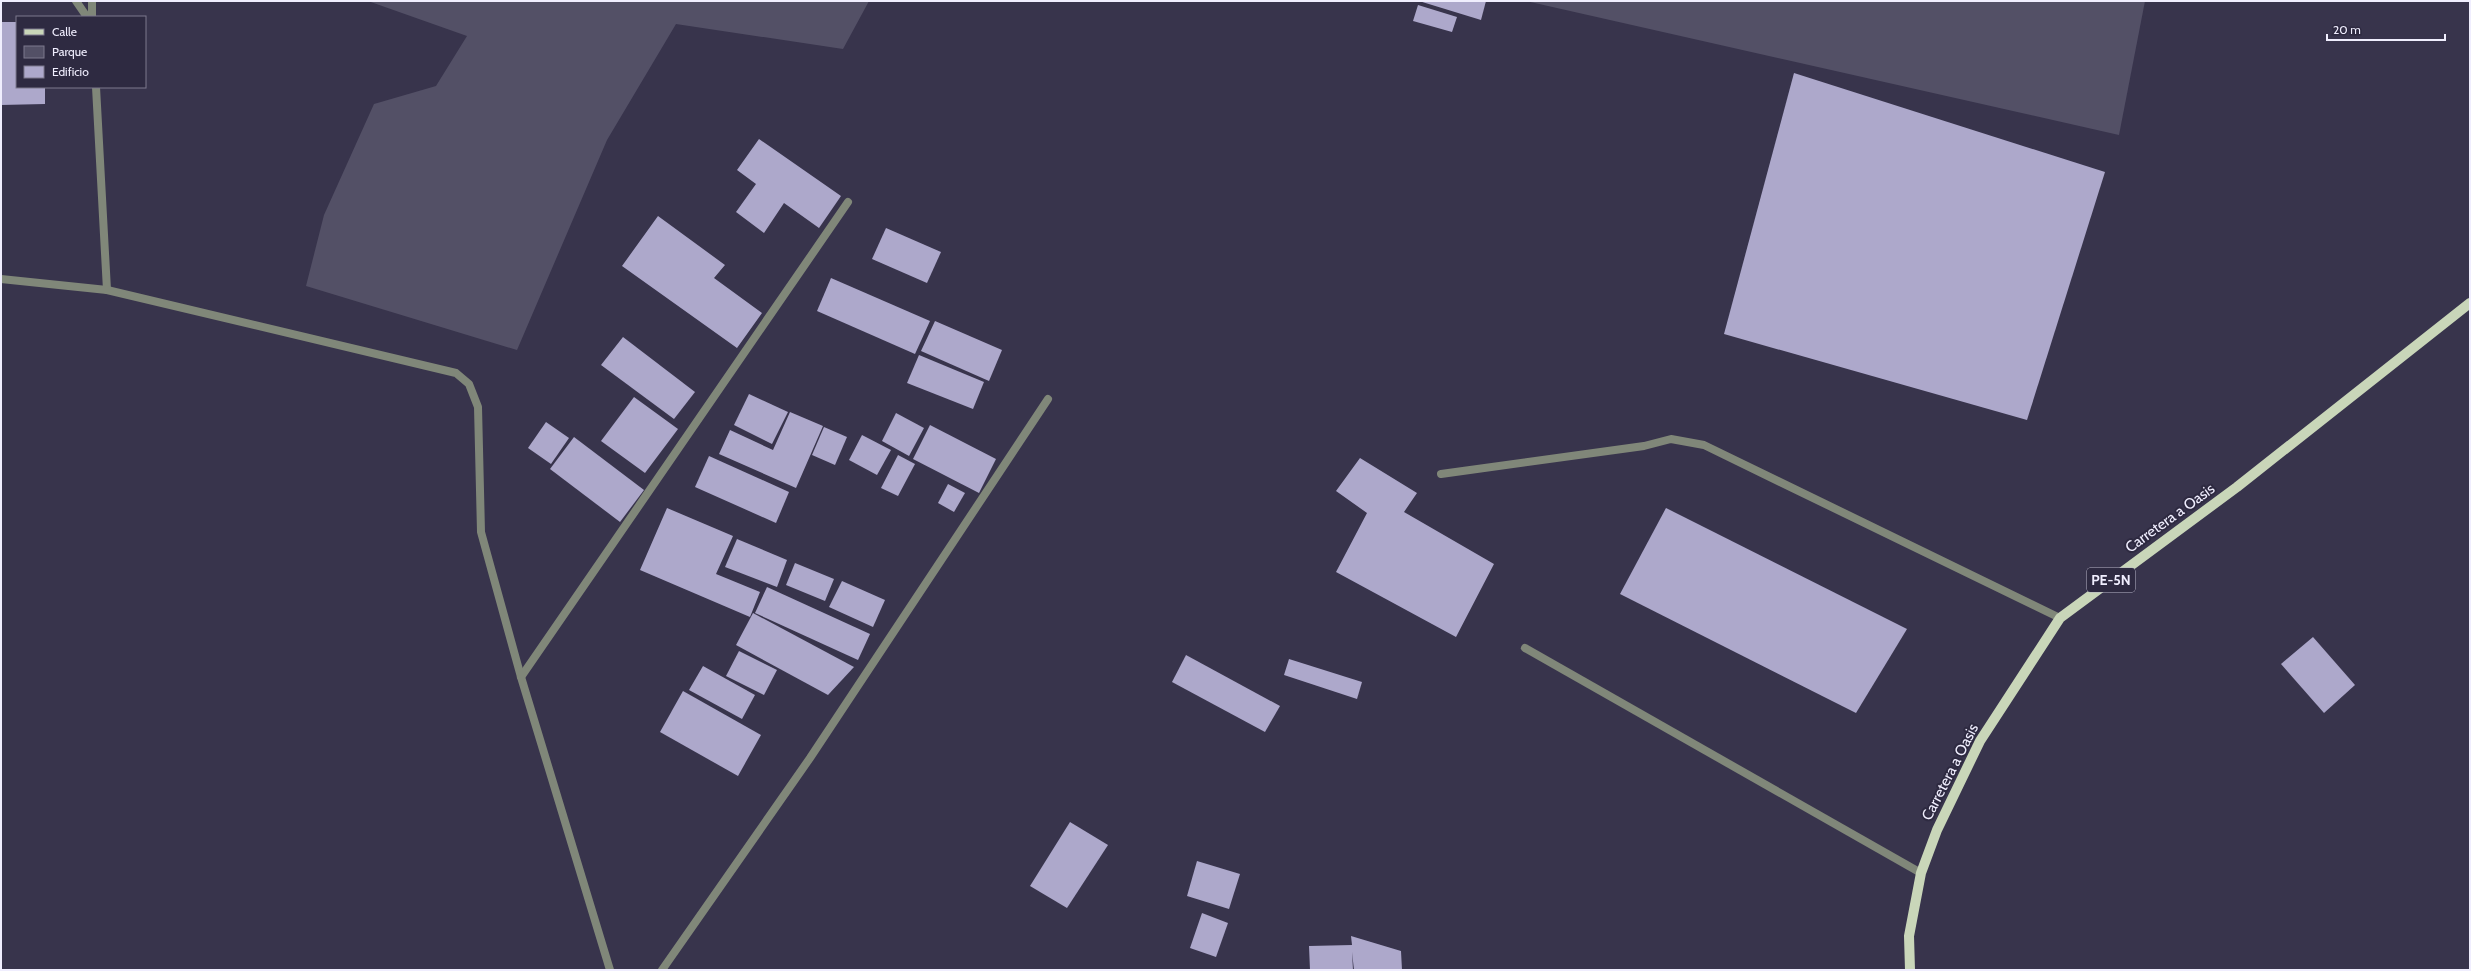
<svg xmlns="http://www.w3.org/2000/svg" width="2471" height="971" font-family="Cabin,sans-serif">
<rect width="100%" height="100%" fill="#38344c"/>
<!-- green -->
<g fill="#535066">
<polygon points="368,1 869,1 843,49 676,24 607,140 517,350 306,286 324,215 374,104 436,86 467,36"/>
<polygon points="1526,1 2145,1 2119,135"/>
</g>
<!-- building -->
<g fill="#ada8cb">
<polygon points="1419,1 1486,1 1481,20"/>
<polygon points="1418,5 1457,17 1452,32 1413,21"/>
<polygon points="1,22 17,22 17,87 45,87 45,104 1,105"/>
<polygon points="1794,73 2105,172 2027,420 1724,334"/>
<polygon points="759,139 841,196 819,228 784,203 764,233 736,212 756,184 737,170"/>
<polygon points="658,216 725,265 714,278 762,313 737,348 622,266"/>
<polygon points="886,228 941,252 927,283 872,259"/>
<polygon points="831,278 930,321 915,354 817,311"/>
<polygon points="935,321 1002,350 989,381 921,351"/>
<polygon points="623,337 695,392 674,419 601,365"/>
<polygon points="919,355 984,382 973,409 907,383"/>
<polygon points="749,394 788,412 772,444 734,425"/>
<polygon points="634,397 678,429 645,473 601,441"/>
<polygon points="790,412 823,426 796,488 719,454 730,430 773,450"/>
<polygon points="896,413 924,428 909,456 882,441"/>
<polygon points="546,422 569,438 551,464 528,448"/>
<polygon points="930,425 996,459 979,493 913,459"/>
<polygon points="824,427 847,437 835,465 812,455"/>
<polygon points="862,435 891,450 877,475 849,460"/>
<polygon points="574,437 644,490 620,522 550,469"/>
<polygon points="898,455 915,464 898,496 881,488"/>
<polygon points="709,456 789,492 776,523 695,487"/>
<polygon points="1360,458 1417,493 1404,512 1494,564 1456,637 1336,572 1367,513 1336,491"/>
<polygon points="948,484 965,493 954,512 938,503"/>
<polygon points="667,508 733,536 716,574 760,592 750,617 640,570"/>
<polygon points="1666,508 1907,629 1856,713 1620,594"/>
<polygon points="737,539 787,560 777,587 725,567"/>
<polygon points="795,563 834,579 825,601 786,585"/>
<polygon points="842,581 885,600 873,627 829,607"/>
<polygon points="767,587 870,634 858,660 755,613"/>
<polygon points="753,613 854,667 828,695 736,645"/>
<polygon points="2313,637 2355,685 2324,713 2281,664"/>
<polygon points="739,651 777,670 764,695 726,676"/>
<polygon points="1186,655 1280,706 1265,732 1172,682"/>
<polygon points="1289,659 1362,682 1357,699 1284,675"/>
<polygon points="703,666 755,695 742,719 689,690"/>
<polygon points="683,691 761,735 738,776 660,732"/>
<polygon points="1070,822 1108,845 1067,908 1030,886"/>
<polygon points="1197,861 1240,874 1229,909 1187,896"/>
<polygon points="1202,913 1228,923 1216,957 1190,948"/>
<polygon points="1351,936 1401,951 1402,970 1354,970 1352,952 1353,970 1310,970 1309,946 1352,945"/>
</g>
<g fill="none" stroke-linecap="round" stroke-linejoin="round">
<!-- lane -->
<g stroke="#808779" stroke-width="8">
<polyline points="1441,474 1644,446 1671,439 1704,445 2060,618"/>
<polyline points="1525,648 1921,873"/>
</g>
<!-- street -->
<g stroke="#808779" stroke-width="8">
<polyline points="76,1 87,17"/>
<polyline points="92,1 92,17"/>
<polyline points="96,87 107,290"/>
<polyline points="1,279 107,290 456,373 469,384 478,407 481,532 521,677 610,970"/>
<polyline points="521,677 848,202"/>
<polyline points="662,970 810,758 1048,399"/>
</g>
<!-- primary -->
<polyline stroke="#c9d6b9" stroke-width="10" points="1910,970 1909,936 1921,873 1937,830 1980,741 2060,618 2237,487 2470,303"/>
</g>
<g text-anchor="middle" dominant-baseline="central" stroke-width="4" stroke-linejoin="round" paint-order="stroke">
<!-- shield labels -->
<rect fill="#2e2a41" stroke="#b6b3c5" stroke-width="1" x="2087" y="568" width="48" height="24" rx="3"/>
<g font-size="14" font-weight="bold" fill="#f0eefe">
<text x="2111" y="580">PE-5N</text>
</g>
<!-- street labels -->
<g font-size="15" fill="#f0eefe" stroke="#2e2a41">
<text transform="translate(2170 518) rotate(-36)">Carretera a Oasis</text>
<text transform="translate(1950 772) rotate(-63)">Carretera a Oasis</text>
</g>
</g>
<!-- border -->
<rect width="2471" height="971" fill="none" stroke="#f0eefe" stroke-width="4"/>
<!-- legend -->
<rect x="16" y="16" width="130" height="72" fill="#2e2a41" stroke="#7c788d"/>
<rect x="24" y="29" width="20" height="6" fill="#c9d6b9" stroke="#7c788d"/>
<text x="52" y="36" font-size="12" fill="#f0eefe">Calle</text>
<rect x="24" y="46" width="20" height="12" fill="#535066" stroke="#7c788d"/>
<text x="52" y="56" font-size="12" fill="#f0eefe">Parque</text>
<rect x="24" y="66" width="20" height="12" fill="#ada8cb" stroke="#7c788d"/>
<text x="52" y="76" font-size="12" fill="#f0eefe">Edificio</text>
<!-- scale -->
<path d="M2327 34v6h118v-6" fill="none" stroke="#f0eefe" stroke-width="2"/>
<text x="2333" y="34" font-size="12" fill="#f0eefe" stroke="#2e2a41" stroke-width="3" paint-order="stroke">20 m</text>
</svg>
